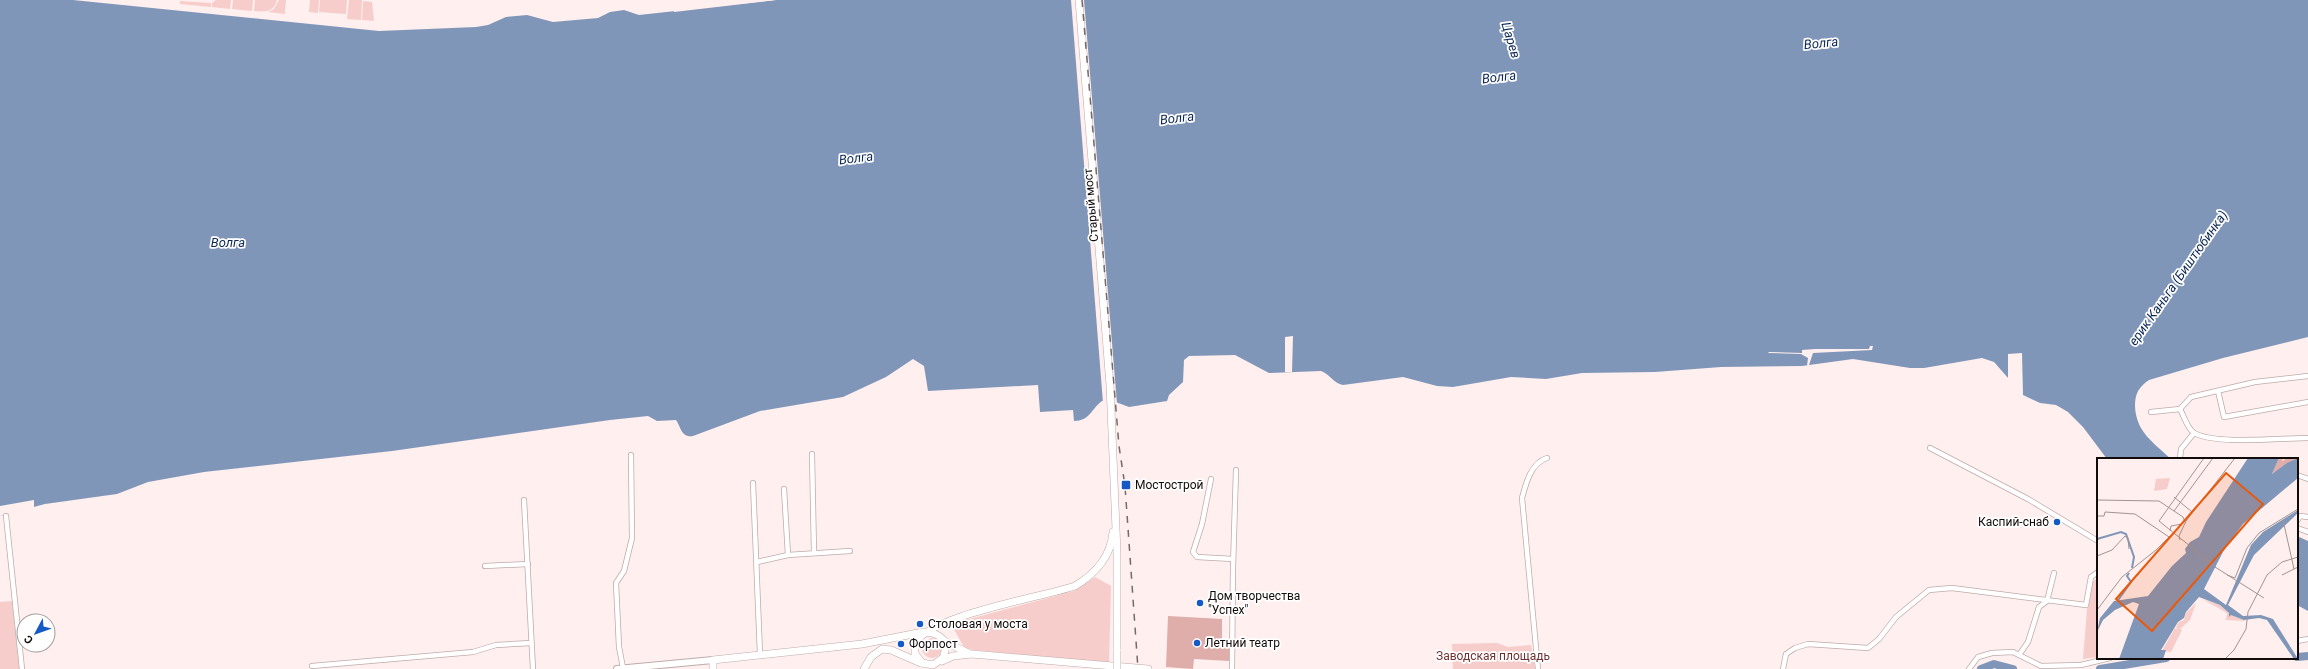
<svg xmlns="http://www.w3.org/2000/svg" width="2308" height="669" font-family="Roboto,sans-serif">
<rect width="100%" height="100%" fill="#ffefee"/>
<!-- green -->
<g fill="#f6cdca">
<polygon points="216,0 231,0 230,9 212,7 212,3"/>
<polygon points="233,0 253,0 252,11 232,9"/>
<path d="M255,0h22c-3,12 -12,12 -23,11z"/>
<polygon points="279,0 286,0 285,14 268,12 274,9"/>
<polygon points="310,0 319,0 318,13 309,12"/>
<polygon points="320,0 347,0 346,14 319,12"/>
<polygon points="349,0 362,0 361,20 347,19"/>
<polygon points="180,1 211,3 211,7 180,4"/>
<polygon points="363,1 372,2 374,21 362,20"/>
<polygon points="1095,577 1111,586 1109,663 965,649 951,624 1074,591"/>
<polygon points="2098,577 2098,657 2083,659 2089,585"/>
<polygon points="12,601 19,669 0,669 0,602"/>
<circle cx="932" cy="648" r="10"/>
<polygon points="1497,643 1508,647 1531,645 1535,669 1453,669 1452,644"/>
</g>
<!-- forest -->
<polygon fill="#dfadaa" points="1168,616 1222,619 1222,646 1230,647 1229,661 1194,659 1193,669 1166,667"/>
<!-- water -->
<g fill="#8096b9">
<path d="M0,0h73l306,31 97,-4 12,-2 18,-8 21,-2 26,7 45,-4 12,-6 14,-2 15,5 137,-15h1532v337l-85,21 -74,22c-10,7 -14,13 -14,26 1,26 18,36 36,53h-64l-24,-32 -15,-15 -12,-7 -16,-2 -17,-8 -29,-33 -12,-4 -58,10h-14l-57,-9 -51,7 -81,1 -66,5 -73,1 -36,6 -35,-2 -58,10 -16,-1 -34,-9 -60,8c-10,-2 -13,-11 -22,-14l-52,2 -34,-18 -46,1 -5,4 -1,22 -14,13 -2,6 -38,6 -16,-6h-11c-11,8 -12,20 -28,20l-1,-11 -33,2 -2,-27 -110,6 -4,-25 -11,-7 -27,18 -43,20 -83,14 -67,25c-12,2 -12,-9 -17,-16l-19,1 -9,-5 -38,4 -218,31 -188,21 -56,10 -31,12 -72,10 -45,12z"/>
<polygon points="2297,536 2308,541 2308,611 2297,605"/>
</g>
<!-- pier -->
<g fill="#ffefee">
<polygon points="755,0 776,0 674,12 674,10"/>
<polygon points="1071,0 1084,0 1117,404 1103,403"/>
<polygon points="1293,336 1292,372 1285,372 1285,337"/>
<polygon points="1870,346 1873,346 1872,350 1813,353 1809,365 1807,366 1808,358 1801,354 1768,353 1769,352 1802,353 1802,350 1815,349 1869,349"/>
<polygon points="2022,353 2023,395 2023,396 2008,381 2008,354"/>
<polygon points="34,500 34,508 0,516 0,506"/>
</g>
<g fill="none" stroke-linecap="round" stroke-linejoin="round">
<!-- river -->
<g stroke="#8096b9" stroke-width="8">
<polyline points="2297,657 2308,656"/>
<polyline points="1981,669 1994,664 2013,669"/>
<polyline points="2100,669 2166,658"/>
</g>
<defs>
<g id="street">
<polyline points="2218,391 2224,417 2308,402"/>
<polyline points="2180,409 2191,397 2255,382 2308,376"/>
<path d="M2151,412l29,-3c4,7 7,19 14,24 21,12 88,5 114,5"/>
<polyline points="1930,448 2028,499 2098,541"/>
<polyline points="812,454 814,553"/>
<polyline points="2180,459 2181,449 2194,433"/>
<polyline points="2297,475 2308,479"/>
<polyline points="1211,479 1202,524 1193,552 1197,557 1233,559"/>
<polyline points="753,483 760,654"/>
<polyline points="784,489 788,555"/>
<polyline points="524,500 533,669"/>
<polyline points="6,516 22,669"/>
<polyline points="2297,521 2300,516 2308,517"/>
<polyline points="2297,528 2308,532"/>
<polyline points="757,562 788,555 850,551"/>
<polyline points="485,566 528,564"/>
<polyline points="2297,641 2308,639"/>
<polyline points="2019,655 2028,642 2039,607 2047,601 2054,573"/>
<polyline points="312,666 473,652 496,645 531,643"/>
<polyline points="623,668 619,647 616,583 624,571 632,538 631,455"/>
<polyline points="1232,669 1233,567 1236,470"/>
<path d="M1538,669l-16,-171c4,-15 9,-35 25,-40"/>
<polyline points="1783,669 1786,654 1795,648 1808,644 1868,648 1879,639 1896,617 1929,590 1952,588 2086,605 2091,577 2098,572"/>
<polyline points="1969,669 1978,657 1992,653 2013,652 2041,666 2081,665 2110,658"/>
</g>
<polyline id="secondary" points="617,669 713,660"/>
<g id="primary">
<polyline points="1079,0 1110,385 1117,553 1117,651"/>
<polyline points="944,641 968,653"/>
<polyline points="942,661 953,656 972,654 1148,669"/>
<path d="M713,669v-9l149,-16 61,-12c11,0 18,3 23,12l-2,13 -11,8 -11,-2 -7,-9v-10c12,-28 128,-47 160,-58 20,-12 36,-30 38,-54"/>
<polyline points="864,669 871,657 882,649 891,650 921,663"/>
</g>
</defs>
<!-- street casing -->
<use href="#street" stroke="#beabaa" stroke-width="6"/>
<!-- secondary casing -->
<use href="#secondary" stroke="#beabaa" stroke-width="8"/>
<!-- primary casing -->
<use href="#primary" stroke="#beabaa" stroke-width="8"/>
<!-- street -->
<use href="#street" stroke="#fff" stroke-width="4.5"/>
<!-- secondary -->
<use href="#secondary" stroke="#fff" stroke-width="6"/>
<!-- primary -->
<use href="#primary" stroke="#fff" stroke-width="7"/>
<!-- rail -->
<polyline stroke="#746a69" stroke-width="1.5" stroke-dasharray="7 7" stroke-linecap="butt" points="1082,0 1119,446 1125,486 1138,669"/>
<defs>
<polyline id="primary-bridge" points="1117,651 1117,669"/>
</defs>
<!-- primary-bridge casing -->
<use href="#primary-bridge" stroke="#beabaa" stroke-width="8" stroke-linecap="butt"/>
<!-- primary-bridge -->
<use href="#primary-bridge" stroke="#fff" stroke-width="7"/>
</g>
<!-- markers -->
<g fill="#1459c4" stroke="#fff" stroke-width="1.5">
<rect x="1121" y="480" width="10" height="10" rx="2"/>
<circle cx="2057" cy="522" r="4"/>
<circle cx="1200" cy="603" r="4"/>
<circle cx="920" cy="624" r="4"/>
<circle cx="1197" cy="643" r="4"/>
<circle cx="901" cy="644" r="4"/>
</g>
<g text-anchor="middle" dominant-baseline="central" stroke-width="3.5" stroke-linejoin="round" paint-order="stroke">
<!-- street labels -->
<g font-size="12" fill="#110b0a" stroke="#fff">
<text transform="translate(1091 205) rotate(-95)">Старый мост</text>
</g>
<!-- poi labels -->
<g font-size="12" fill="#110b0a" stroke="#fff" text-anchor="start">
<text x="1135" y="485">Мостострой</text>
<text x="2049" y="522" text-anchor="end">Каспий-снаб</text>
<text x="1208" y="596">Дом творчества<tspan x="1208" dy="14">"Успех"</tspan></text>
<text x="928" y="624">Столовая у моста</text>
<text x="1205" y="643">Летний театр</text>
<text x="909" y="644">Форпост</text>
</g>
<!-- park labels -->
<g font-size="12" fill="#703131" stroke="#fff">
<text x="1493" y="656">Заводская площадь</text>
</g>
<!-- water labels -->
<g font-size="13" font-style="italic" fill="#0c2855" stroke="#fff">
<text transform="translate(1511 40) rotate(73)">Царев</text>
<text transform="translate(1821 43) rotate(-6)">Волга</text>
<text transform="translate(1499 77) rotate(-7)">Волга</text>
<text transform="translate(1177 118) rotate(-7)">Волга</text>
<text transform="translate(856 158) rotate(-7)">Волга</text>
<text x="228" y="242">Волга</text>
<text transform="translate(2178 278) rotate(-55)">ерик Каньга (Биштюбинка)</text>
</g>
</g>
<!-- overview -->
<g transform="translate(2097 458)">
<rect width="201" height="201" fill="#ffefee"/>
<path d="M73,20l-3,11 -13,2 2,-12zM105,141l18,6 10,9 16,7 -20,-1 1,-7zM99,145l-6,17 -10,9 2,1 -11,22 -9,-1 13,-23 3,1 -2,-2 3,-5 5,-2 2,-7z" fill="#f6cdca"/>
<path d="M182,0h4l-1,3 5,-3h10l-25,16z" fill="#dfadaa"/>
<path d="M151,0h31l-7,16 15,-11 11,-5v20l-55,46 -19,26 -20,39 22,16 25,-60 12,-13 35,-22v3l-44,42 -26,50 15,11 18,-1 12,4 25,40h-4l-27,-39 -8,-2 -15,2 -13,-5 -2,2v-4l-9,-8 -21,-8 -13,15 -2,6 -6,4 -17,28h5l-3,9h-44l20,-55 -6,-2 -18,8 -12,10 -6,12 3,-14 14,-17 34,-5 24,-30 14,-13 -1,-4 5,-7 9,-5 7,-15z" fill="#8096b9"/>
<path fill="none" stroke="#8096b9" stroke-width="2" d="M167,0l-11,30 4,8 10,-1 31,-20M0,81l24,-7 5,2 8,23 -2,11M19,145l15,-21 -4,-6 2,-3"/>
<path fill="none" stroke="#a09493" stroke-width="1" d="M107,0l-45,63 57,46M77,39l18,15M0,42l62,1 24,16 2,5M77,53l39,-53M0,58h7l1,-4 30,2 34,23M186,62l11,49M73,73l1,-5 11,-2M83,82l-1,-4 7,-15 49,-63M0,98l15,-6 13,-14 3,2 1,11M118,109l49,31M130,117l8,3 12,-30 12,-15 39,-24M185,117l16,-8M0,152l25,-33 34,-27 25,-25M128,201l9,-9 12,-21 2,-17 19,-37 15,-13 16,-5"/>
<path fill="#e8590c" fill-opacity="0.15" stroke="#e8590c" stroke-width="2" d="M129,15l37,31 -111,127 -36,-32z"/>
<rect width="201" height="201" fill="none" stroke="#110b0a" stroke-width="2"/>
</g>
<!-- north arrow -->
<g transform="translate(36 633) rotate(229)"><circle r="19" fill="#ffffff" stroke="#a09d9d"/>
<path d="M0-3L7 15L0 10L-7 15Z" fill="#1459c4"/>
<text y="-6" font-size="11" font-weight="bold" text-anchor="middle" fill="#110b0a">С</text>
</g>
</svg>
